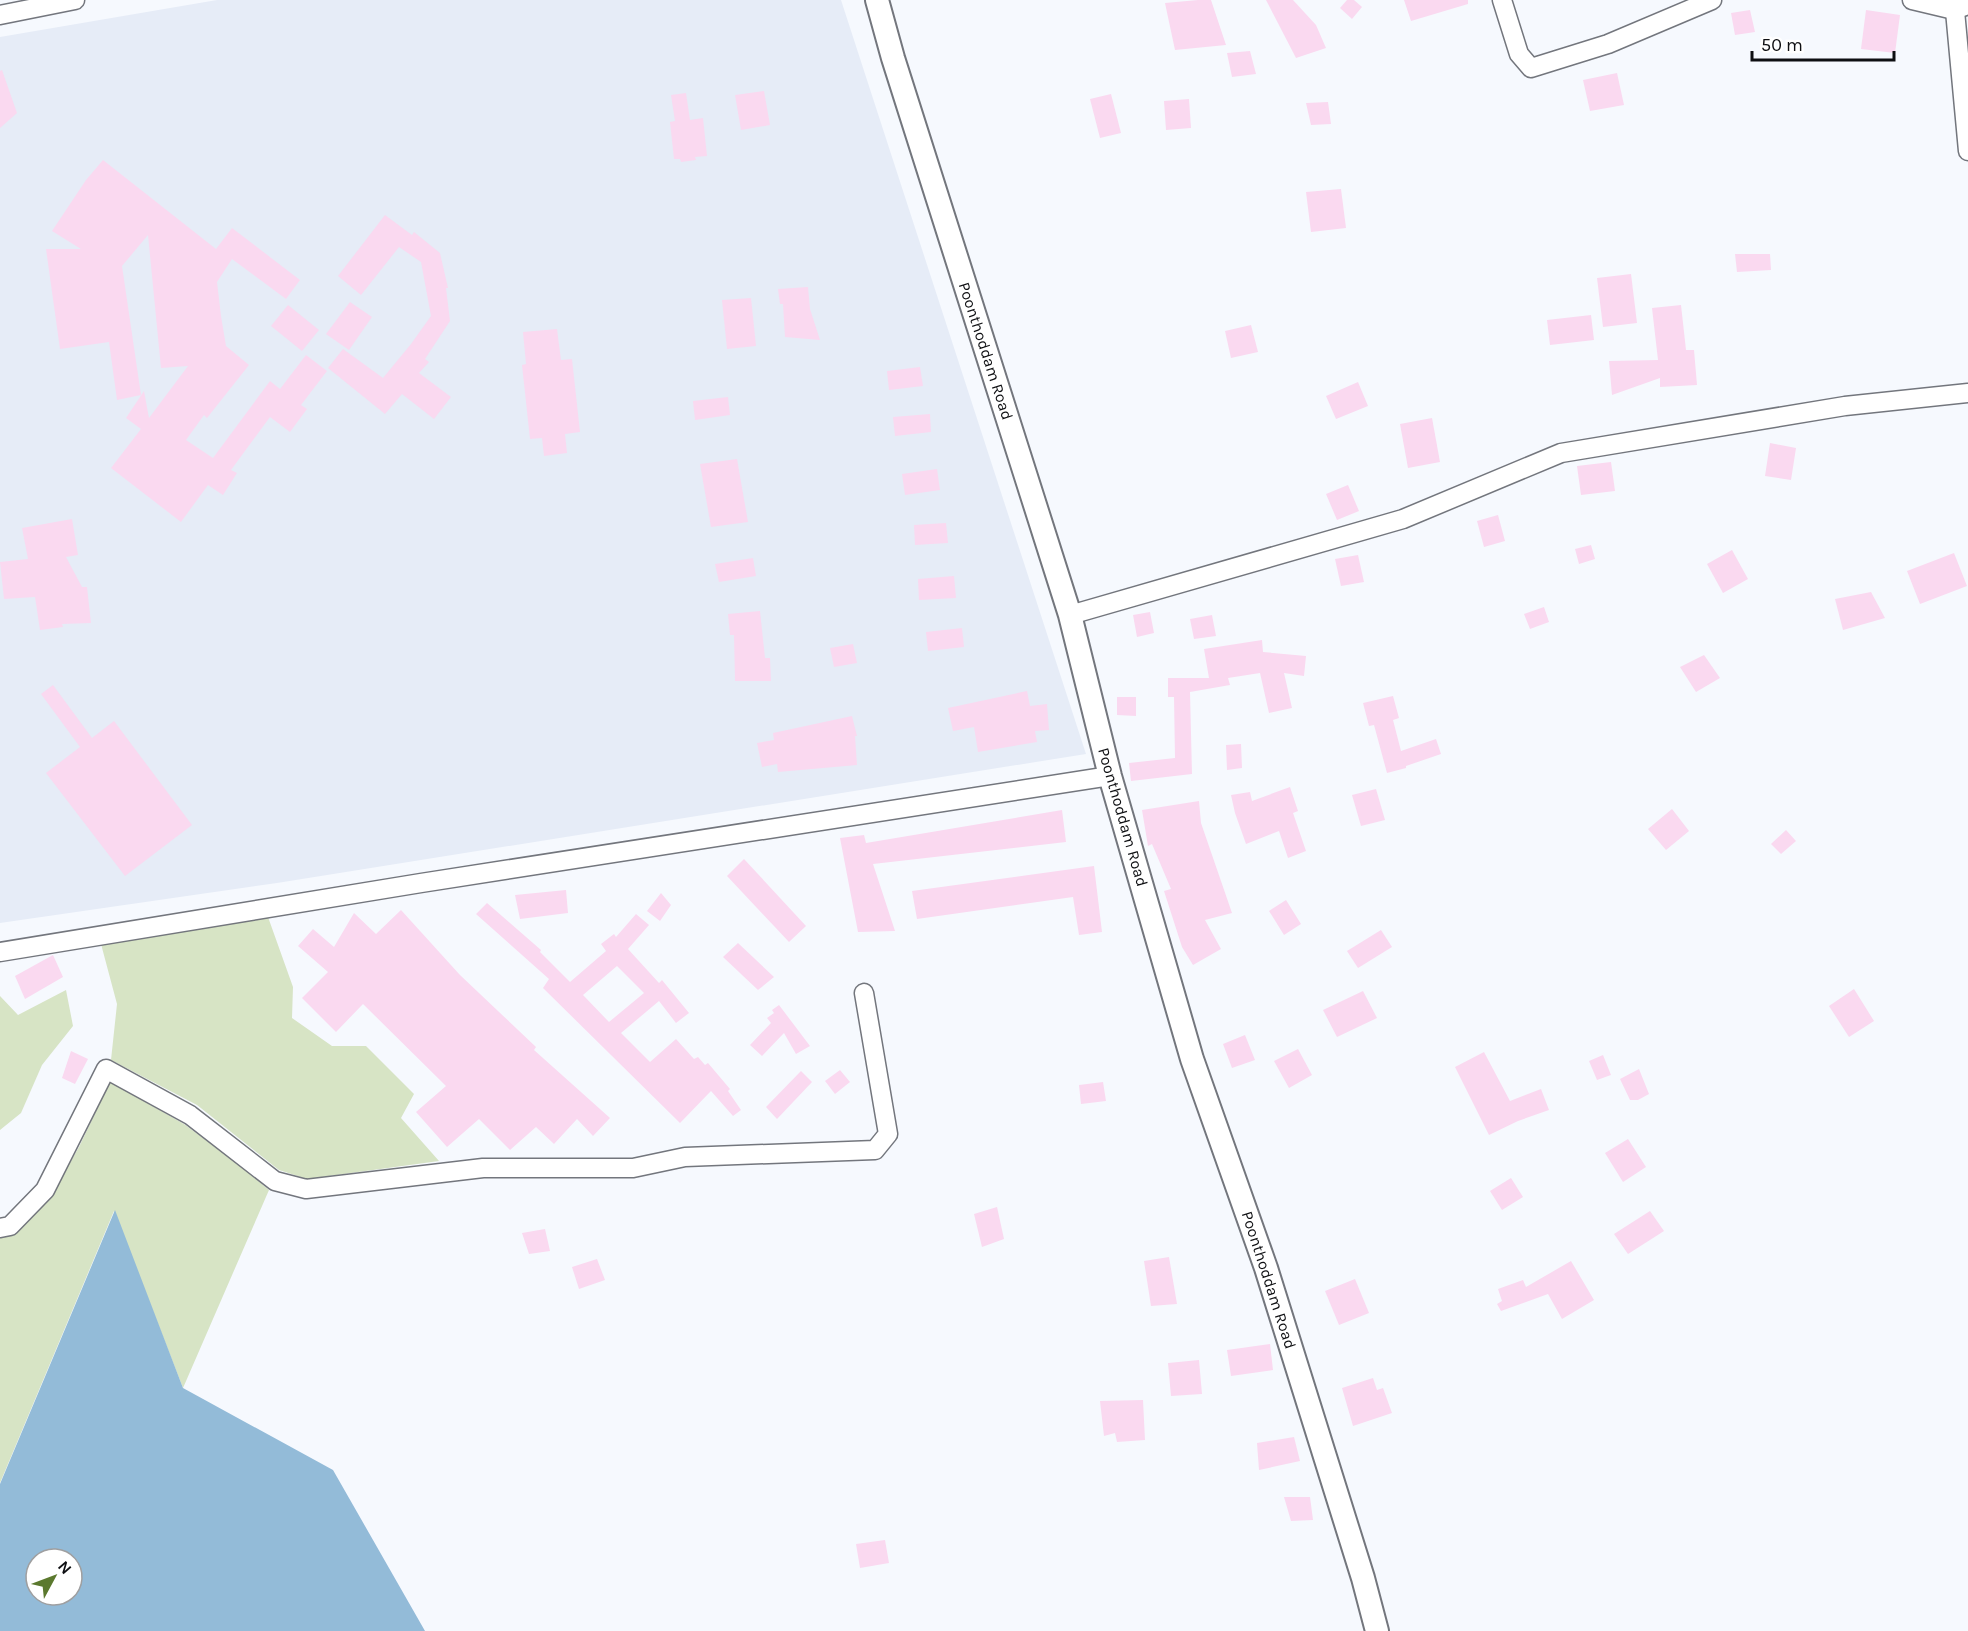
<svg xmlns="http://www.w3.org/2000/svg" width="1968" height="1631" font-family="Karla,sans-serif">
<rect width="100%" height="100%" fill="#f6f9fe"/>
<!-- built -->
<polygon fill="#e6ecf7" points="217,0 841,0 1086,754 277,883 0,923 0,37"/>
<!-- green -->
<g fill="#d7e4c5">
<polygon points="268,917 293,987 292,1018 332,1046 366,1046 414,1094 401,1118 439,1161 307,1179 279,1170 197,1105 111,1060 117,1004 101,944"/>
<polygon points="66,990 73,1026 42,1065 21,1113 0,1130 0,996 18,1015"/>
<polygon points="110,1082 184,1124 238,1164 269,1190 183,1388 114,1211 0,1483 0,1235 52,1194 79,1147"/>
</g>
<!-- water -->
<path fill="#93bbd8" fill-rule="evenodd" d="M115,1210l68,178 150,82 92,161h-425v-147zM36,1559h36v36h-36z"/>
<!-- building -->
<g fill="#fad9f0" fill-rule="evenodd">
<polygon points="1198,0 1211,0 1226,45 1175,50 1165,3"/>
<polygon points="1266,0 1293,0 1316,25 1326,48 1296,58"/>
<polygon points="1347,0 1354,0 1362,7 1352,19 1340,8"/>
<polygon points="1404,0 1468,0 1468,4 1411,21"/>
<polygon points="1750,10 1755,32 1735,35 1731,13"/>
<polygon points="1866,10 1900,15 1895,53 1861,49"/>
<polygon points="1250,51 1256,74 1232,77 1227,53"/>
<polygon points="2,70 17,113 0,128 0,71"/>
<polygon points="1617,73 1624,105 1590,111 1583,80"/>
<polygon points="764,91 770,125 741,130 735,95"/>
<polygon points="686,93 690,120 703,118 707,156 695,157 696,160 681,162 680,159 674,159 670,122 675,121 671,95"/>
<polygon points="1111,94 1121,133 1100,138 1090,99"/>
<polygon points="1189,99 1191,128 1166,130 1164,101"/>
<polygon points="1328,102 1331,124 1311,125 1306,103"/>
<polygon points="103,160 216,249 232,228 300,280 286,299 232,259 217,282 221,316 226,346 249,365 207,418 204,415 186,440 213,458 270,381 280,389 306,355 327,371 301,405 307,409 290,432 270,417 231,470 237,473 223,495 208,485 181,522 111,468 141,429 126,418 144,391 149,418 188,366 161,368 148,235 122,266 141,395 117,400 109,342 60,349 46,249 81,249 52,231 86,180"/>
<polygon points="1341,189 1346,228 1311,232 1306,192"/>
<polygon points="385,215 412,235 414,232 440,253 448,288 446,288 450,321 425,359 429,362 419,373 451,397 434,419 402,394 385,414 328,368 343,349 383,378 411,344 431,316 421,262 399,247 361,295 338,276"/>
<polygon points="1735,254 1770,254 1771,270 1737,272"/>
<polygon points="1631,274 1637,323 1603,327 1597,278"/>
<polygon points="808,287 810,309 820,340 785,337 783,304 780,304 778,289"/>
<polygon points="751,298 756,346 727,349 722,300"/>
<polygon points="350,302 372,317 349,350 326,334"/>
<polygon points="288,305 319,330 302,351 271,326"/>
<polygon points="1681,305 1686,350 1694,350 1697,385 1660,387 1660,378 1612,395 1609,361 1658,360 1652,308"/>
<polygon points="1591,315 1594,340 1550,345 1547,320"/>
<polygon points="1251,325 1258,352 1231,358 1225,331"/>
<polygon points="557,329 561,360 572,359 580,432 565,434 567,453 544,456 542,438 530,439 522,365 526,364 523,332"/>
<polygon points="920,367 923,386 889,390 887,371"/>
<polygon points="1358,382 1368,406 1336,419 1326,396"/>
<polygon points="728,397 730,415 695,420 693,401"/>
<polygon points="930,414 931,432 895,436 893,417"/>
<polygon points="1432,418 1440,462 1408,468 1400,424"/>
<polygon points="1770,443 1796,448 1791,480 1765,476"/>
<polygon points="737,459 748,522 711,527 700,464"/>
<polygon points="1611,462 1615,491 1581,495 1577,466"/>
<polygon points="937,469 940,490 905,495 902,474"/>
<polygon points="1348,485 1359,511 1337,520 1326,494"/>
<polygon points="1498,515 1505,541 1484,547 1477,521"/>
<polygon points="72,519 78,555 66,557 82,587 87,587 91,623 62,624 63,627 40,630 35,597 4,599 0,562 28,559 22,528"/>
<polygon points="946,523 948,543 915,545 914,525"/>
<polygon points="1591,545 1595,559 1579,564 1575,549"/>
<polygon points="1732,550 1748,579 1723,593 1707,564"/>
<polygon points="1954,553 1967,586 1920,604 1907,571"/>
<polygon points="1358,555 1364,582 1341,586 1335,559"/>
<polygon points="753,558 756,576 719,582 715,564"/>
<polygon points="954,576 956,598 919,600 918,579"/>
<polygon points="1871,592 1885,618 1843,630 1835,599"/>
<polygon points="1544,607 1549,622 1530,629 1524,614"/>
<polygon points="760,611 765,658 770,658 771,681 735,681 734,635 730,635 728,614"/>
<polygon points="1150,612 1154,633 1137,637 1133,615"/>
<polygon points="1212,615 1216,636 1194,639 1190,619"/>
<polygon points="962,628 964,647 928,651 926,632"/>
<polygon points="1262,640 1263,652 1306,656 1304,676 1284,673 1292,708 1269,713 1260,673 1228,678 1230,685 1190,692 1192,774 1131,781 1129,763 1175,758 1174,697 1168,697 1168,678 1209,678 1204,649"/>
<polygon points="853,644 857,663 834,667 830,648"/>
<polygon points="1704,655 1720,678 1696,692 1680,667"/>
<polygon points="53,685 92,738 114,721 192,825 125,876 46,773 80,747 41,694"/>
<polygon points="1027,691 1030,706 1047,704 1049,730 1035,731 1037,742 978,752 974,727 953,731 948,708"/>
<polygon points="1393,696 1399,718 1393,720 1401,751 1436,739 1441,754 1406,766 1406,768 1387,773 1374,725 1369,726 1363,703"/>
<polygon points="1117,697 1136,697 1136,716 1117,715"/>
<polygon points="852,716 857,736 855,736 857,765 778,772 777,764 762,767 757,743 774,740 773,733"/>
<polygon points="1241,744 1242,768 1227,770 1226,745"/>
<polygon points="1290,787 1298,811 1293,813 1306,851 1288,858 1279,831 1246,844 1235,813 1231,795 1250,792 1252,801"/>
<polygon points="1376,789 1385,820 1361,826 1352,795"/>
<polygon points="1199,801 1201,823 1232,913 1205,920 1221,949 1193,965 1182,947 1164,891 1171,889 1152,844 1148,846 1142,810"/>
<polygon points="1672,809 1689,831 1666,850 1648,829"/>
<polygon points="1062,810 1066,842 873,864 895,931 858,932 840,838 864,835 866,843"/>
<polygon points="1786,830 1796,841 1781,854 1771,844"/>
<polygon points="744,859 806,926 789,942 727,876"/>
<polygon points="1094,866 1102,932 1079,935 1073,897 917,919 912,891"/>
<polygon points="566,890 568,913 520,919 515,895"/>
<polygon points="661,893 671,905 660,921 647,911"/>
<polygon points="1286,900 1301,924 1284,935 1269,911"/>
<path d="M487,903l54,47 -1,2 30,30 36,-31 -5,-7 13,-10 2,3 20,-23 13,11 -21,24 31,34 3,-3 27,33 -13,10 -17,-22 -38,32 29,29 26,-23 18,20 4,-2 7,8 3,-2 22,26 -2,2 13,19 -8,6 -22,-25 -31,32 -137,-135 6,-9 -73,-65zM617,966l27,27 -35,29 -26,-27z"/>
<polygon points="401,910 460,975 536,1047 534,1050 610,1118 593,1136 577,1119 554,1144 536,1127 510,1150 479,1119 447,1147 416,1112 446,1086 363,1004 336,1032 302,998 328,972 298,946 313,929 334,947 354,913 376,934"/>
<polygon points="1381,930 1392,947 1358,968 1347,951"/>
<polygon points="738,943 774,977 758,990 723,957"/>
<polygon points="53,955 63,977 25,999 15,976"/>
<polygon points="1854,989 1874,1021 1849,1037 1829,1006"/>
<polygon points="1363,991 1377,1018 1337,1037 1323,1010"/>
<polygon points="779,1005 810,1046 796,1054 784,1033 762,1056 750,1045 771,1023 767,1018 774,1013 772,1010"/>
<polygon points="1245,1035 1255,1060 1232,1068 1223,1044"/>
<polygon points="1298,1049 1312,1075 1289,1088 1274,1061"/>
<polygon points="71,1051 88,1059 75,1084 62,1078"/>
<polygon points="1484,1052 1510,1101 1541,1089 1549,1110 1518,1121 1489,1135 1455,1067"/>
<polygon points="1603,1055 1611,1075 1597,1080 1589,1061"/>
<polygon points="1639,1069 1649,1094 1638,1100 1630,1100 1620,1079"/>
<polygon points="840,1070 850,1082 835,1094 825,1081"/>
<polygon points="801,1071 812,1082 777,1119 766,1107"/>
<polygon points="1103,1082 1106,1101 1081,1104 1079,1085"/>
<polygon points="1628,1139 1646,1167 1623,1182 1605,1153"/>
<polygon points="1511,1178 1523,1197 1502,1210 1490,1191"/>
<polygon points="997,1207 1004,1239 982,1247 974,1214"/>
<polygon points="1650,1211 1664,1231 1628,1254 1614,1234"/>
<polygon points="545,1229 550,1251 529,1254 522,1233"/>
<polygon points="1169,1257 1177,1304 1151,1306 1144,1261"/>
<polygon points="597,1259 605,1280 579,1289 572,1267"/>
<polygon points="1571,1261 1594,1300 1562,1319 1548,1294 1501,1311 1497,1304 1502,1301 1498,1289 1523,1280 1526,1287"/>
<polygon points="1355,1279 1369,1313 1339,1325 1325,1291"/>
<polygon points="1270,1344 1273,1370 1231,1376 1227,1350"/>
<polygon points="1199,1360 1202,1394 1171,1396 1168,1363"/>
<polygon points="1373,1378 1377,1390 1383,1388 1392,1413 1353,1426 1342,1388"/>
<polygon points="1143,1400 1145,1440 1117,1442 1115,1433 1104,1436 1100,1401"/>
<polygon points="1294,1437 1300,1461 1259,1470 1257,1443"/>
<polygon points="1284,1497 1310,1497 1313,1520 1291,1521"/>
<polygon points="885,1540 889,1563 860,1568 856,1544"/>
</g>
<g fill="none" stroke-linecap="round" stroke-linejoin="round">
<defs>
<g id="minor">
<polyline points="1502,0 1519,54 1531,68 1608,44 1712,0"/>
<polyline points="1912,0 1954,10 1968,5"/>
<polyline points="1954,0 1968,151"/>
<polyline points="0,15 75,0"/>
<polyline points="1070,615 1403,519 1561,453 1845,406 1968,393"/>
<polyline points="0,952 421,883 1110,776"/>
<polyline points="0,1228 10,1226 45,1190 106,1069 190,1115 275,1181 306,1189 483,1168 633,1168 685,1157 875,1150 888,1134 864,993"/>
</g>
<polyline id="tertiary" points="877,0 893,58 1070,615 1110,776 1192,1059 1266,1268 1363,1578 1377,1631"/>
</defs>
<!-- minor casing -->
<use href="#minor" stroke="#73767d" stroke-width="21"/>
<!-- tertiary casing -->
<use href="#tertiary" stroke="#73767d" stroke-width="26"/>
<!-- minor -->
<use href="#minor" stroke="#fff" stroke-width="18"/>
<!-- tertiary -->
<use href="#tertiary" stroke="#fff" stroke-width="22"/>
</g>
<g text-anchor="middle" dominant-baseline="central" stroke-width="4.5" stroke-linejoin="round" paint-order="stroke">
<!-- street labels -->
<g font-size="16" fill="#0e0f12" stroke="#fff">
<text transform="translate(986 351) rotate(72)">Poonthoddam Road</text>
<text transform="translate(1123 817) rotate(74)">Poonthoddam Road</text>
<text transform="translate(1269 1280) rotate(72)">Poonthoddam Road</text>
</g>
</g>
<!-- north arrow -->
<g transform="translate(54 1577) rotate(49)"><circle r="28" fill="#ffffff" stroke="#9f9fa0" stroke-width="1.5"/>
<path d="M0-4.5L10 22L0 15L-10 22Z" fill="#5b792e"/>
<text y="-9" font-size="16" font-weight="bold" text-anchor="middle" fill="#0e0f12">N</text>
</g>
<!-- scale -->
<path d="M1752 51v9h142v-9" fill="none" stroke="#0e0f12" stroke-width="3"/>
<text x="1761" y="51" font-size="18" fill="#0e0f12" stroke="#ffffff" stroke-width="4.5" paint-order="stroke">50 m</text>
</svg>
